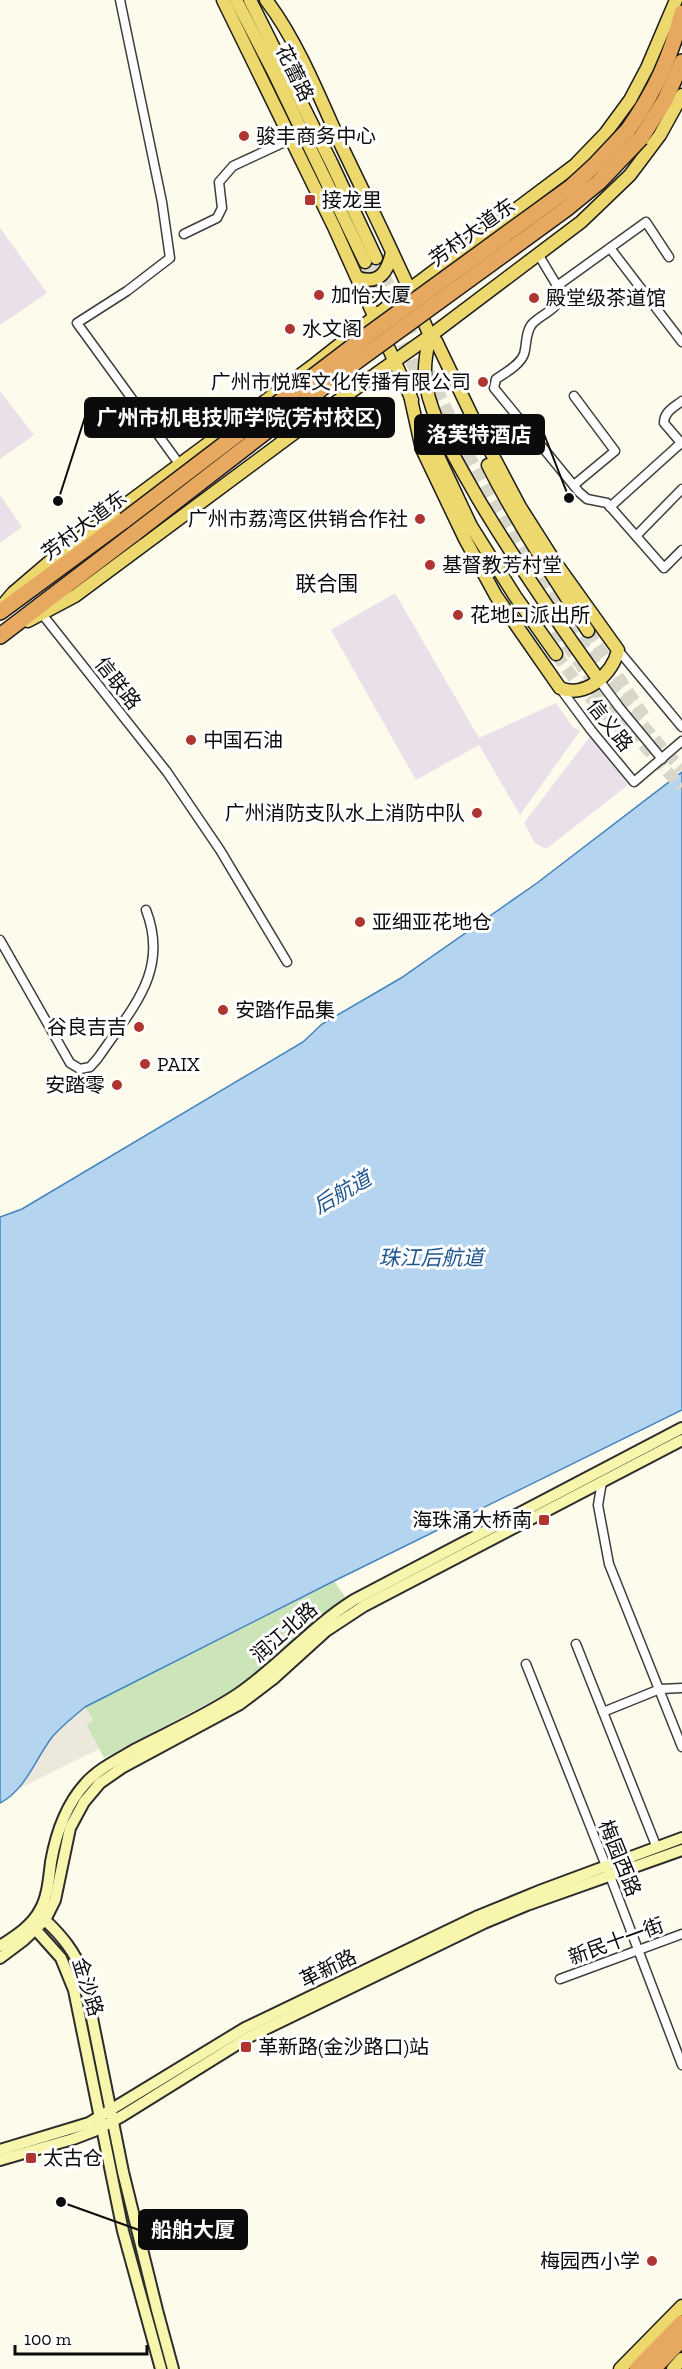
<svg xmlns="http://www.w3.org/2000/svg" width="682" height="2369" font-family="'Zilla Slab','Noto Sans SC',serif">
<rect width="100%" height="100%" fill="#fdfbeb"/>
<!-- industrial -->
<g fill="#e9e0e9">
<polygon points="0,228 47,293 0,325"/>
<polygon points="0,391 34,435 0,459"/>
<polygon points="0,495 22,527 0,543"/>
<polygon points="395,593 479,738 556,703 572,726 580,731 520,815 479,745 416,780 331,630"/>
<polygon points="591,735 628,785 546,849 535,843 524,823"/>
</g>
<!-- green -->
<polygon fill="#cbe4b8" points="334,1581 346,1598 237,1688 104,1758 86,1725 93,1720 85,1707"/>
<!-- plaza -->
<polygon fill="#ece9dc" points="85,1707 93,1721 87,1725 99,1749 14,1791 29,1774 52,1737 67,1722"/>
<!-- water -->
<path fill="#b4d4f0" stroke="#4283c0" stroke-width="1.5" d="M682,772v638l-348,171 -249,126c-11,9 -22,18 -32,29 -17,21 -27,54 -53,67v-586l22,-8 281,-167 19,-18 79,-46 136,-95z"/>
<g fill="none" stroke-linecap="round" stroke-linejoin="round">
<!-- primary-tunnel -->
<g stroke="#d9d7c9" stroke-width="12" stroke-dasharray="12 6" stroke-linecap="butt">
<path d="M376,258c35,73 67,147 104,219 17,33 38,66 58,98 42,68 88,136 144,194"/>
<polyline points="365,262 425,391"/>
<path d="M556,630c39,56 78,108 126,157"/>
<polyline points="588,631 644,716"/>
<polyline points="556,654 580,687 626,735"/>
</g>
<defs>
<g id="street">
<polyline points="120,0 162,202 170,258 127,291 77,323 180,465"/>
<polyline points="184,234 217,218 222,208 219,182 233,166 291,139"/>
<polyline points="610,248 682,342"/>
<path d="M538,254l24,40c-6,17 -17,18 -29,29 -8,8 -6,22 -9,31 -4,11 -19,19 -28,25l-2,9 85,104 8,7 20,4 57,65 18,-18"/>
<polyline points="557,286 646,222 669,257"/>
<path d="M682,401c-9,7 -18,11 -18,22l18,21"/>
<polyline points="574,485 615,451 574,396"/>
<polyline points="610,507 681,443"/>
<polyline points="636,536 682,489"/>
<polyline points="42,614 167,772 220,850 287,962"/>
<polyline points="618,650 682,727"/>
<polyline points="599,680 619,707 662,759"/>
<polyline points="560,688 591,730 634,782 682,741"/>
<path d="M0,940l70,123 10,6 10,-2 8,-9c33,-49 72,-86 48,-148"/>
<polyline points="602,1482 598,1505 609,1564 682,1747"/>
<polyline points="576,1644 657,1848"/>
<polyline points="526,1664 610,1876 682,2065"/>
<polyline points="603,1712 660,1689 682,1688"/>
<polyline points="560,1979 682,1934"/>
</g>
<g id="secondary">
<path d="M38,1920h7c17,16 29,31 38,53l40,199 34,138 16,59"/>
<polyline points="35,1923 36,1930 61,1958 74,1990 123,2231 161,2369"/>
<path d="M0,1946c14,-9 32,-20 40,-36 8,-14 9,-32 11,-48 5,-28 15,-57 34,-78 13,-15 32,-24 49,-34 34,-18 71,-34 104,-56 41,-28 73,-67 116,-94l328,-172"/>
<polyline points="0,1958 24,1940 45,1920 55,1900 70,1828 84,1802 100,1783 123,1767 240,1704 273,1679 326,1631 364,1606 682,1440"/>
<polyline points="0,2150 89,2123 245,2028 476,1917 542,1890 682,1838"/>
<polyline points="0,2160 73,2139 94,2131 122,2116 249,2037 484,1923 527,1905 682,1850"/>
</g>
<g id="primary">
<polyline points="223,0 334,227 412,400"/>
<polyline points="236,0 273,71 365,262"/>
<polyline points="250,0 331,162 376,258"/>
<path d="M266,0c31,40 55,100 76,147 31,65 63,129 91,196"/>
<path d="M358,278c22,7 30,-7 34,-26"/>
<path d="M430,336c-4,16 -7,33 -4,50 8,39 32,77 51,111 38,64 79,123 122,183"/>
<path d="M410,395l12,54 43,90 31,57 64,92c25,11 53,-14 58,-38l-63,-88 -35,-55 -48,-91 -36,-75 -6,-5"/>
<polyline points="422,422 471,526 515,596 556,654"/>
<path d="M488,465c29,58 65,111 100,166"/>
<polyline points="2,606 13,593 55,557 315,364 410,289 575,165 605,134 630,100 647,68 676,0"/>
<polyline points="28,621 75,596 328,408 430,336 581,222 630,175 660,135 682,95"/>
<polyline points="620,2369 682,2306"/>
<polyline points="673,2369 682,2359"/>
</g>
<g id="highway">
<path d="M628,130c27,-39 42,-71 54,-117"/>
<polyline points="641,138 665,100 682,62"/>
<polyline points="0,612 125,520"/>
<polyline points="0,636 135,533"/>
<polyline points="637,2369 682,2323"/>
<polyline points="653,2369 682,2339"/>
</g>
</defs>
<!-- street casing -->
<use href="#street" stroke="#3e3e3e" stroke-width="11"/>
<!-- secondary casing -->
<use href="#secondary" stroke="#2d2d2d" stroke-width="14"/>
<!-- primary casing -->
<use href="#primary" stroke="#1c1c1c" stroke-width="15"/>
<!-- highway casing -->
<use href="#highway" stroke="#1c1c1c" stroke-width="18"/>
<!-- street -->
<use href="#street" stroke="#fff" stroke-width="8"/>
<!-- secondary -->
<use href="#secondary" stroke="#f8f6ac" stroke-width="10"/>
<!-- primary -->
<use href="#primary" stroke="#ecd86c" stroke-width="12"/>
<!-- highway -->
<use href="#highway" stroke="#e7a95f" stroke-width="15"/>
<defs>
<g id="highway-bridge">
<polyline points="125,520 369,334 571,187 596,164 628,130"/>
<polyline points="135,533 357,361 566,209 599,182 641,138"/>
</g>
</defs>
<!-- highway-bridge casing -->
<use href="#highway-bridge" stroke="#1c1c1c" stroke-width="18" stroke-linecap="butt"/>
<!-- highway-bridge -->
<use href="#highway-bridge" stroke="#e7a95f" stroke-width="15"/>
</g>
<!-- markers -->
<g fill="#ae3530" stroke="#fff" stroke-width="2">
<circle cx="244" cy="136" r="6"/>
<rect x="304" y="194" width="12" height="12" rx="3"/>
<circle cx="319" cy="295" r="6"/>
<circle cx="534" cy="298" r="6"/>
<circle cx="290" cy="329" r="6"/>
<circle cx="483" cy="382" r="6"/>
<circle cx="420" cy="519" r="6"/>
<circle cx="430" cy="565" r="6"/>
<circle cx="458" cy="615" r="6"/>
<circle cx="191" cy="740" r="6"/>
<circle cx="477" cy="813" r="6"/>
<circle cx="360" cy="922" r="6"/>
<circle cx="223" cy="1010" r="6"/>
<circle cx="139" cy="1027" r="6"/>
<circle cx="145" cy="1064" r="6"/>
<circle cx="117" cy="1085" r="6"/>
<rect x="538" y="1514" width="12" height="12" rx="3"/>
<rect x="240" y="2041" width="12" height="12" rx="3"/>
<rect x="25" y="2152" width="12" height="12" rx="3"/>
<circle cx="652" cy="2261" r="6"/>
</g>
<g text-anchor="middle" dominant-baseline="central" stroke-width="6" stroke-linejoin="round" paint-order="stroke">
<!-- street labels -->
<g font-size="20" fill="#0b0b0b" stroke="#fff">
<text transform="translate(295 73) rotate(64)">花蕾路</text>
<text transform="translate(472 232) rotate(-36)">芳村大道东</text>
<text transform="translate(84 525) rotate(-37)">芳村大道东</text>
<text transform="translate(118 683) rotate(52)">信联路</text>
<text transform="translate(610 725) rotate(52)">信义路</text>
<text transform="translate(284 1632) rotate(-41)">润江北路</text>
<text transform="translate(620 1858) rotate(68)">梅园西路</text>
<text transform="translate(616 1941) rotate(-20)">新民十一街</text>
<text transform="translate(328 1968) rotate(-26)">革新路</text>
<text transform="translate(88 1987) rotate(73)">金沙路</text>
</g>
<!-- poi labels -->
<g font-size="20" fill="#0b0b0b" stroke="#fff" text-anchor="start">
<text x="256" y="136">骏丰商务中心</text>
<text x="322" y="200">接龙里</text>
<text x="331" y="295">加怡大厦</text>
<text x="546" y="298">殿堂级茶道馆</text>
<text x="302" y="329">水文阁</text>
<text x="471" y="382" text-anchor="end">广州市悦辉文化传播有限公司</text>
<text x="408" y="519" text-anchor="end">广州市荔湾区供销合作社</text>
<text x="442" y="565">基督教芳村堂</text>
<text x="470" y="615">花地口派出所</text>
<text x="203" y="740">中国石油</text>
<text x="465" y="813" text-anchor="end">广州消防支队水上消防中队</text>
<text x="372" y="922">亚细亚花地仓</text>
<text x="235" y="1010">安踏作品集</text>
<text x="127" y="1027" text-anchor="end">谷良吉吉</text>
<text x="157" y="1064">PAIX</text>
<text x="105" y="1085" text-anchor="end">安踏零</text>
<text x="532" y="1520" text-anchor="end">海珠涌大桥南</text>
<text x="258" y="2047">革新路(金沙路口)站</text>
<text x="43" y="2158">太古仓</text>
<text x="640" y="2261" text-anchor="end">梅园西小学</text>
</g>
<!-- neighbourhood labels -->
<g font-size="21" fill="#0b0b0b" stroke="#fff">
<text x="327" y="583">联合围</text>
</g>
<!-- water labels -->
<g font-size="21" font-style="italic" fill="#205691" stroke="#fff">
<text transform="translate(342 1192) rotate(-30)">后航道</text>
<text x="431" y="1257">珠江后航道</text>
</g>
</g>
<!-- callouts -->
<path fill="none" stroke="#0b0b0b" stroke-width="2" d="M58 501L85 417M569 498L544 434M61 2202L139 2230"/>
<g fill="#0b0b0b" stroke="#fff" stroke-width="2">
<circle cx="58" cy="501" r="6"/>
<circle cx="569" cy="498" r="6"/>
<circle cx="61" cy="2202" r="6"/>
</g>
<g fill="#0b0b0b" stroke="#0b0b0b" stroke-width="2">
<rect x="85" y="398" width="309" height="39" rx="6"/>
<rect x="415" y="415" width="129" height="39" rx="6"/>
<rect x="139" y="2210" width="108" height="39" rx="6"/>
</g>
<g font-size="21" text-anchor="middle" font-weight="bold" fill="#fff">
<text x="239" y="425">广州市机电技师学院(芳村校区)</text>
<text x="479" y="442">洛芙特酒店</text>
<text x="193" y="2237">船舶大厦</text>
</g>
<!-- scale -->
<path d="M15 2345v9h132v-9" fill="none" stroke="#0b0b0b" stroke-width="3"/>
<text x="24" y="2345" font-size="18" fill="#0b0b0b" stroke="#ffffff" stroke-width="4.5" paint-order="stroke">100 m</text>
</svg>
